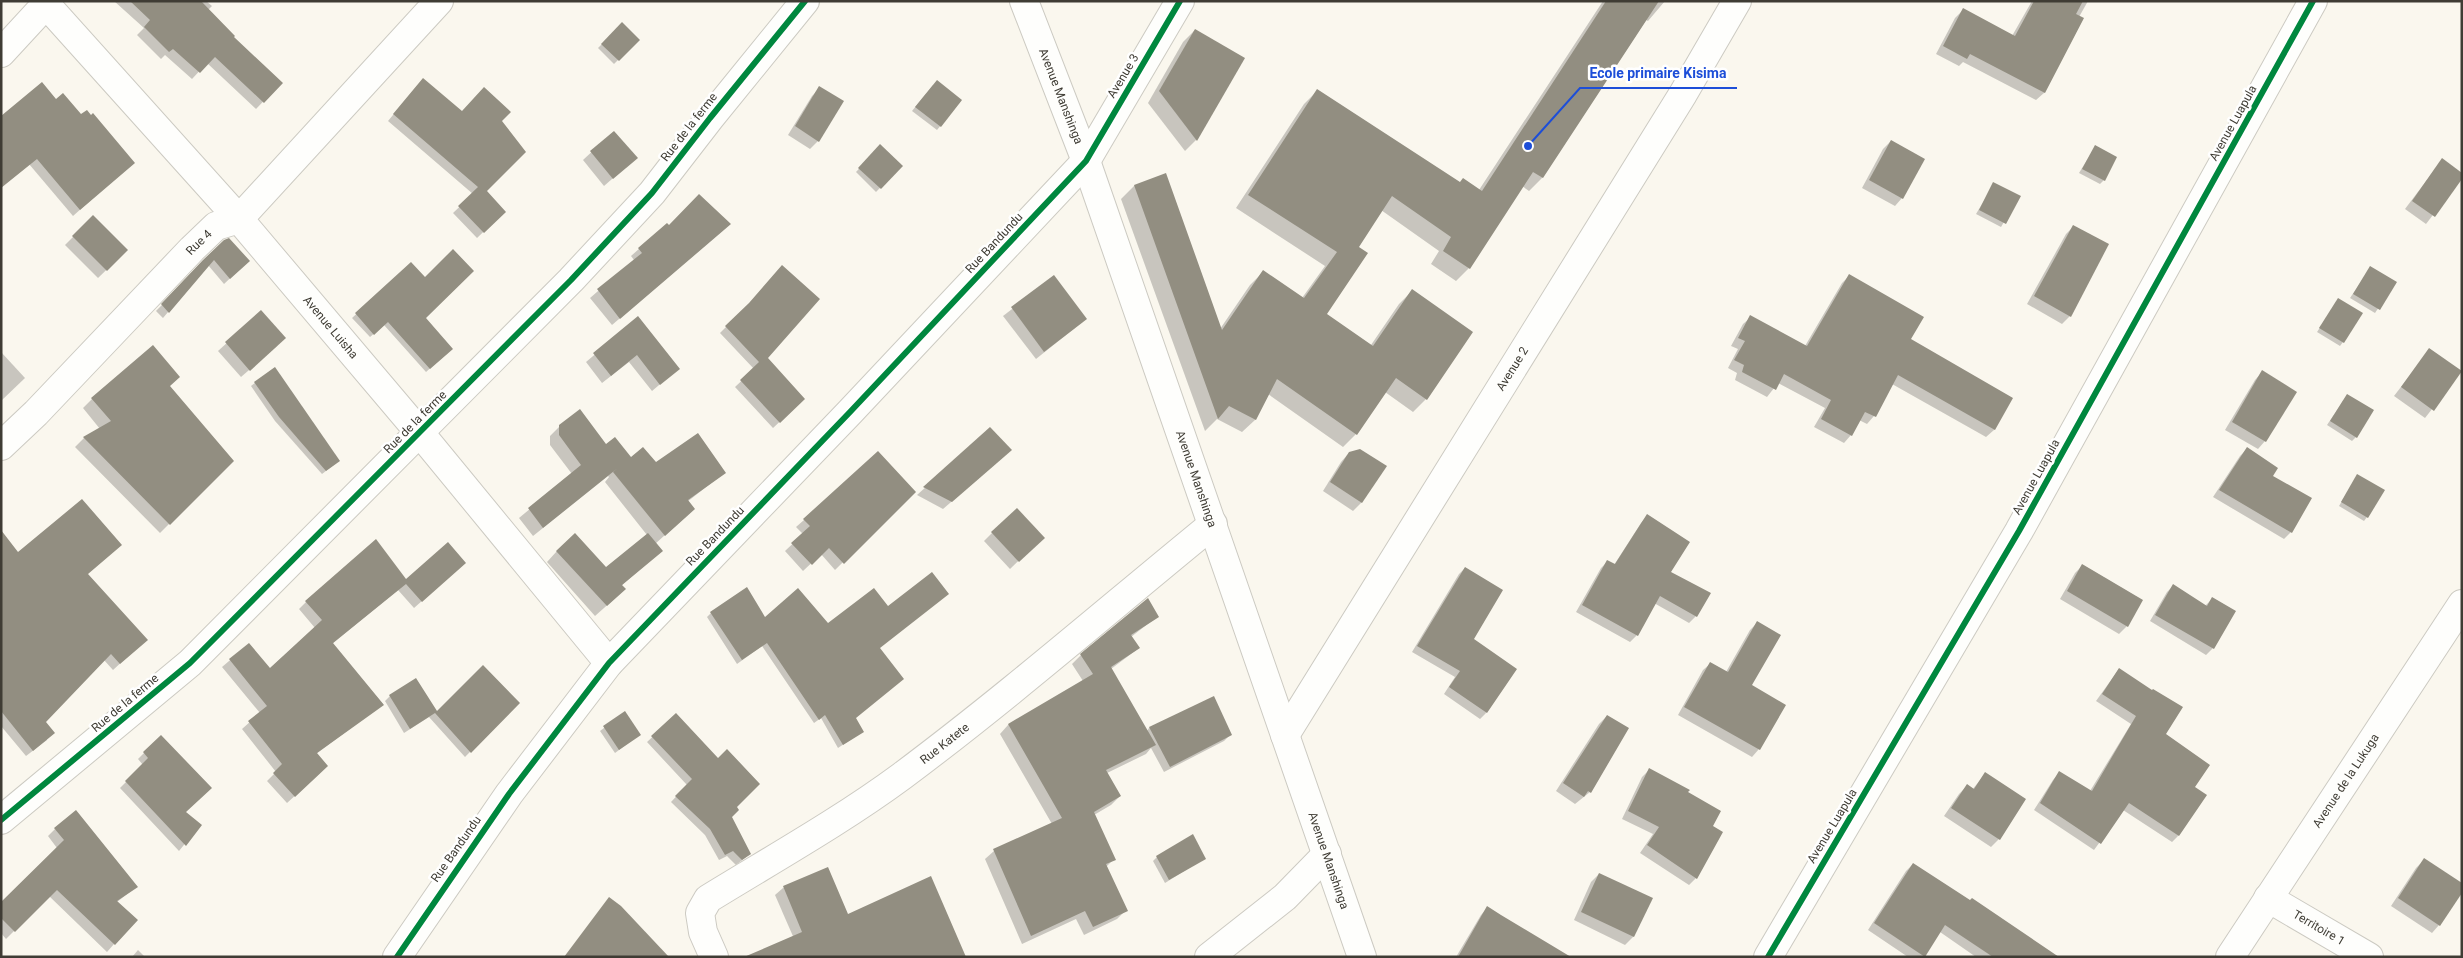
<svg xmlns="http://www.w3.org/2000/svg" width="2463" height="958" font-family="Roboto,sans-serif">
<rect width="100%" height="100%" fill="#faf7ee"/>
<!-- shadow -->
<g fill="#0003">
<polygon points="114,1 206,1 212,6 208,10 232,37 281,83 256,109 207,63 192,79 165,55 161,59 137,35 144,28"/>
<polygon points="1603,1 1665,1 1648,21 1646,20 1542,178 1529,191 1522,186 1469,268 1456,281 1431,264 1439,251 1381,210 1357,248 1326,314 1371,345 1399,304 1412,291 1426,399 1413,412 1385,392 1356,434 1343,447 1268,394 1255,420 1242,432 1217,419 1205,431 1121,199 1134,186 1165,175 1220,329 1250,285 1263,272 1302,298 1325,266 1236,208 1304,104 1317,91 1459,183 1479,190"/>
<polygon points="2032,1 2088,1 2079,17 2083,19 2044,93 2036,100 1963,62 1959,66 1936,54 1955,18 1963,10 2012,36"/>
<polygon points="622,24 638,40 614,64 598,48"/>
<polygon points="1195,30 1196,140 1185,151 1148,103 1183,42"/>
<polygon points="933,85 961,101 937,130 912,111"/>
<polygon points="417,86 462,112 501,121 485,191 504,212 477,238 453,213 473,194 388,121"/>
<polygon points="820,88 818,141 810,149 788,135 812,96"/>
<polygon points="56,101 81,116 126,169 73,216 29,164"/>
<polygon points="613,132 628,165 604,186 583,160"/>
<polygon points="1891,141 1902,198 1895,206 1862,188 1883,149"/>
<polygon points="880,146 901,166 876,192 856,172"/>
<polygon points="2095,147 2104,180 2100,184 2079,173"/>
<polygon points="2442,160 2462,177 2426,224 2405,209"/>
<polygon points="1994,184 2019,197 2001,227 1976,214"/>
<polygon points="93,217 127,250 98,278 65,245"/>
<polygon points="667,224 669,227 722,231 612,325 590,298 634,260 631,256"/>
<polygon points="2074,226 2070,316 2062,324 2027,304 2066,234"/>
<polygon points="225,241 242,267 224,284 208,265 163,318 156,311"/>
<polygon points="411,263 424,318 447,353 426,372 384,325 370,337 352,318"/>
<polygon points="2370,268 2395,283 2375,313 2350,298"/>
<polygon points="1849,276 1909,340 2012,398 1994,430 1986,437 1892,384 1874,416 1867,424 1859,420 1851,435 1844,443 1814,427 1825,408 1778,383 1767,397 1735,380 1737,373 1728,368 1738,349 1731,346 1743,324 1751,317 1805,346 1842,283"/>
<polygon points="1054,277 1086,319 1036,359 1003,316"/>
<polygon points="2338,300 2343,342 2340,346 2317,332"/>
<polygon points="745,308 766,358 804,399 773,428 735,387 754,369 720,333"/>
<polygon points="261,312 277,346 241,377 218,351"/>
<polygon points="638,318 678,369 652,391 629,362 602,383 586,362"/>
<polygon points="2430,349 2461,372 2425,418 2394,396"/>
<polygon points="1,352 25,378 1,401"/>
<polygon points="274,368 335,464 322,474 275,421 251,386"/>
<polygon points="2262,372 2265,441 2258,449 2225,430 2255,380"/>
<polygon points="169,387 232,461 160,533 75,447 84,438 100,429 83,408 92,399"/>
<polygon points="2347,395 2356,437 2352,441 2327,425"/>
<polygon points="560,426 631,458 724,473 687,502 684,518 655,544 661,551 621,586 613,600 595,616 547,562 557,551 606,569 647,535 605,482 609,477 608,476 533,536 519,518 572,474 550,445 550,436"/>
<polygon points="990,429 1002,458 943,509 917,495"/>
<polygon points="2247,449 2271,476 2291,532 2284,539 2213,497 2240,456"/>
<polygon points="1349,453 1385,466 1361,503 1353,511 1323,491 1341,462"/>
<polygon points="2357,476 2367,517 2364,521 2339,506"/>
<polygon points="914,492 835,570 821,554 803,571 785,551 803,534 796,527 804,520"/>
<polygon points="1647,516 1670,572 1696,616 1689,623 1654,603 1637,635 1630,642 1576,612 1601,568 1608,561 1614,565 1641,523"/>
<polygon points="992,533 1035,545 1010,569 984,541"/>
<polygon points="1,537 18,554 87,574 139,646 113,670 104,660 44,722 47,740 26,756 1,726"/>
<polygon points="2083,565 2142,600 2127,626 2119,634 2060,599 2075,573"/>
<polygon points="1465,568 1472,639 1486,713 1480,719 1444,694 1455,677 1412,652 1459,574"/>
<polygon points="457,570 414,608 398,590 332,644 383,704 316,754 320,773 287,803 267,781 276,772 242,729 260,713 222,667 249,644 269,669 315,628 299,609 306,602"/>
<polygon points="2173,586 2205,606 2213,598 2234,611 2213,648 2206,655 2150,621 2167,592"/>
<polygon points="711,613 828,625 854,718 862,732 838,748 821,718 814,723 762,646 737,664 707,617"/>
<polygon points="1158,616 1131,637 1139,648 1111,669 1147,731 1149,728 1230,735 1224,741 1164,772 1151,748 1146,754 1107,773 1120,796 1111,805 1094,815 1114,859 1106,867 1126,910 1117,919 1084,935 1076,919 1022,944 985,859 994,851 1052,824 1000,734 1008,725 1083,681 1072,664 1081,655"/>
<polygon points="1757,623 1750,686 1759,749 1752,757 1678,715 1703,670 1711,663 1726,672 1750,630"/>
<polygon points="2119,669 2164,734 2178,836 2172,842 2123,810 2094,850 2034,810 2053,780 2059,773 2090,791 2131,724 2096,701"/>
<polygon points="390,696 436,713 518,703 465,757 429,717 404,733 385,701"/>
<polygon points="624,713 639,735 615,753 600,731"/>
<polygon points="676,715 718,759 735,807 730,817 750,854 736,865 727,856 719,860 705,835 671,802 687,785 647,742"/>
<polygon points="1607,716 1590,792 1575,804 1556,791 1599,724"/>
<polygon points="161,736 184,813 200,825 179,851 120,788 143,765 138,759"/>
<polygon points="1649,770 1687,793 1711,826 1696,878 1689,885 1640,853 1653,834 1622,819 1642,777"/>
<polygon points="1985,774 1999,839 1991,847 1944,816 1959,794 1967,786 1972,790"/>
<polygon points="55,829 136,887 117,902 114,944 107,952 49,896 6,939 1,933 1,904 57,848 48,836"/>
<polygon points="1157,857 1205,858 1165,883 1153,861"/>
<polygon points="2424,860 2439,925 2432,933 2391,906 2416,868"/>
<polygon points="1913,864 2057,957 1976,957 1940,932 1924,957 1908,957 1868,930 1906,871"/>
<polygon points="827,868 802,957 775,895 783,888"/>
<polygon points="1599,874 1651,899 1633,937 1625,945 1574,920 1591,882"/>
<polygon points="1487,908 1535,957 1456,957 1481,915"/>
<polygon points="138,950 145,957 132,957"/>
</g>
<!-- building -->
<g fill="#928e81">
<polygon points="130,1 201,1 235,36 234,37 283,83 264,103 215,57 200,73 173,49 169,52 144,27 150,20"/>
<polygon points="1606,1 1659,1 1543,178 1533,172 1470,269 1443,251 1451,237 1392,196 1359,247 1368,253 1327,314 1373,346 1412,289 1473,332 1427,400 1396,378 1357,435 1277,379 1256,420 1229,406 1218,419 1134,185 1166,173 1222,330 1263,270 1304,298 1337,252 1248,195 1317,89 1460,182 1463,178 1482,191"/>
<polygon points="2034,1 2083,1 2076,14 2084,18 2045,93 1970,54 1967,59 1943,46 1963,8 2015,36"/>
<polygon points="622,22 640,40 619,61 601,44"/>
<polygon points="1195,29 1245,58 1197,141 1159,91"/>
<polygon points="423,78 462,111 484,87 511,112 502,121 526,152 487,191 506,212 484,233 458,206 478,187 393,114"/>
<polygon points="937,80 962,100 941,127 915,107"/>
<polygon points="42,82 56,99 63,93 81,114 87,110 91,115 93,113 135,163 80,210 37,159 1,188 1,116"/>
<polygon points="819,86 844,101 819,142 795,126"/>
<polygon points="614,131 638,158 613,179 590,151"/>
<polygon points="1891,140 1925,159 1903,199 1869,180"/>
<polygon points="880,144 903,166 881,189 858,168"/>
<polygon points="2095,145 2117,157 2105,181 2082,169"/>
<polygon points="2442,158 2462,173 2462,179 2435,217 2412,201"/>
<polygon points="1993,182 2021,196 2006,224 1979,210"/>
<polygon points="699,194 731,224 620,319 597,289 642,253 638,248 667,223 669,225"/>
<polygon points="93,215 128,250 107,271 72,236"/>
<polygon points="2073,225 2109,244 2071,317 2034,296"/>
<polygon points="229,238 250,261 230,279 214,260 169,313 161,304 203,260 224,240"/>
<polygon points="453,249 474,271 426,318 453,349 430,369 388,322 374,335 355,313 411,262 425,277"/>
<polygon points="782,265 820,299 768,358 805,399 780,423 740,380 759,362 725,326 749,303"/>
<polygon points="2370,266 2397,282 2380,310 2353,294"/>
<polygon points="1849,274 1924,317 1911,339 2013,398 1995,430 1898,375 1876,417 1865,412 1852,436 1821,419 1831,400 1784,374 1776,390 1742,372 1744,365 1734,360 1745,341 1738,338 1750,315 1807,346"/>
<polygon points="1054,275 1087,319 1044,352 1011,307"/>
<polygon points="2338,298 2363,313 2344,343 2319,328"/>
<polygon points="261,310 286,338 250,371 225,342"/>
<polygon points="638,316 680,369 660,385 637,355 611,376 593,353"/>
<polygon points="153,345 180,377 170,386 234,461 170,525 83,437 111,421 91,398"/>
<polygon points="2429,348 2462,371 2434,411 2401,387"/>
<polygon points="275,367 340,461 326,471 279,417 254,382"/>
<polygon points="2262,370 2297,392 2266,442 2232,422"/>
<polygon points="2347,394 2374,410 2357,438 2330,421"/>
<polygon points="580,409 606,444 615,437 631,457 643,447 656,462 698,433 726,473 688,500 695,509 665,536 613,472 619,467 543,528 528,508 581,465 559,435 559,425"/>
<polygon points="990,427 1012,450 952,502 923,487"/>
<polygon points="2247,447 2278,468 2273,476 2312,498 2292,533 2219,490"/>
<polygon points="1360,449 1387,466 1362,503 1330,482 1349,452"/>
<polygon points="878,451 916,492 844,564 829,548 812,565 791,543 810,526 803,519"/>
<polygon points="2357,474 2385,490 2368,518 2341,502"/>
<polygon points="82,499 122,545 88,574 148,640 120,664 111,654 46,722 55,733 33,751 1,711 1,530 18,552"/>
<polygon points="1017,508 1045,538 1019,562 991,532"/>
<polygon points="1647,514 1690,542 1671,572 1711,593 1697,617 1660,596 1638,636 1582,605 1607,560 1615,564"/>
<polygon points="575,533 606,567 648,533 663,551 622,585 626,589 607,606 556,551"/>
<polygon points="376,539 406,579 448,542 466,563 422,602 406,584 333,643 384,705 317,753 328,766 295,797 273,773 282,764 248,721 267,706 229,659 249,643 270,668 322,620 305,601"/>
<polygon points="2082,564 2143,600 2128,627 2067,591"/>
<polygon points="1465,567 1503,590 1474,639 1517,669 1487,713 1449,687 1460,671 1417,646"/>
<polygon points="932,572 949,594 880,648 904,679 856,718 864,732 843,745 825,715 819,720 767,643 742,660 710,612 747,587 765,617 798,588 828,623 874,588 888,606"/>
<polygon points="2173,584 2207,606 2212,597 2236,611 2214,649 2155,615"/>
<polygon points="1148,598 1159,617 1131,635 1140,648 1111,667 1156,745 1106,770 1121,796 1094,812 1116,860 1106,864 1128,911 1093,927 1085,911 1031,936 993,849 1062,818 1008,724 1093,674 1080,654"/>
<polygon points="1757,621 1781,635 1752,685 1786,705 1760,750 1684,707 1710,662 1728,672"/>
<polygon points="483,665 520,703 471,753 435,713 410,729 389,695 416,678 437,711"/>
<polygon points="2119,668 2152,690 2153,689 2183,707 2166,734 2210,765 2195,787 2207,795 2179,836 2129,803 2101,844 2040,803 2059,771 2092,791 2136,716 2102,694"/>
<polygon points="1214,696 1232,735 1170,767 1149,727"/>
<polygon points="625,711 641,735 619,750 603,726"/>
<polygon points="676,713 718,758 727,749 760,784 737,807 739,810 732,817 751,854 742,860 733,851 725,855 710,829 675,796 692,779 651,736"/>
<polygon points="1607,715 1629,728 1591,793 1588,791 1584,797 1563,783"/>
<polygon points="161,735 212,788 186,812 202,825 186,846 125,781 148,758 143,752"/>
<polygon points="1649,768 1690,790 1688,792 1721,811 1713,826 1723,832 1697,879 1647,845 1659,827 1628,811"/>
<polygon points="1985,772 2026,799 2000,840 1951,808 1967,784 1974,789"/>
<polygon points="76,810 138,887 117,901 138,920 115,945 57,890 15,932 1,918 1,902 64,840 54,828"/>
<polygon points="1193,834 1206,859 1169,880 1156,856"/>
<polygon points="2424,858 2462,883 2462,893 2440,926 2398,898"/>
<polygon points="1913,863 1970,900 1972,898 2059,957 1993,957 1945,925 1925,957 1874,923"/>
<polygon points="828,867 848,914 931,876 966,957 744,957 802,932 783,886"/>
<polygon points="1599,873 1653,898 1634,937 1581,912"/>
<polygon points="609,897 621,906 669,957 564,957"/>
<polygon points="1487,906 1501,915 1571,957 1458,957"/>
</g>
<g fill="none" stroke-linecap="round" stroke-linejoin="round">
<defs>
<g id="minor">
<path id="s1" d="M43,1l196,218 181,214 189,230"/>
<path id="s2" d="M1024,1l62,160 276,796"/>
<polyline points="1,53 49,1"/>
<path id="s3" d="M1,446l35,-33 156,-164 24,-23 23,-7 200,-218"/>
<path id="s4" d="M1285,735l398,-641 54,-93"/>
<polyline points="1,820 190,663 571,280 652,193 710,118 805,1"/>
<path id="s5" d="M2268,898l101,59"/>
<polyline points="397,957 509,794 609,663 850,412 1086,161 1180,1"/>
<path id="s6" d="M714,957l-11,-25 -3,-19 8,-14c65,-40 133,-78 194,-123 107,-80 208,-168 311,-252"/>
<polyline points="1209,957 1285,897 1327,854"/>
<polyline points="1768,957 2019,531 2313,1"/>
<path id="s7" d="M2230,957l232,-353"/>
</g>
</defs>
<!-- minor casing -->
<use href="#minor" stroke="#cccac2" stroke-width="30"/>
<!-- minor -->
<use href="#minor" stroke="#fefefc" stroke-width="28"/>
<defs>
<g id="cycleway">
<polyline points="1,820 190,663 571,280 652,193 710,118 805,1"/>
<polyline points="397,957 509,794 609,663 850,412 1086,161 1180,1"/>
<polyline points="1768,957 2019,531 2313,1"/>
</g>
</defs>
<!-- cycleway casing -->
<use href="#cycleway" stroke="#fff" stroke-width="9"/>
<!-- cycleway -->
<use href="#cycleway" stroke="#00873e" stroke-width="6"/>
</g>
<g text-anchor="middle" dominant-baseline="central" stroke-width="5" stroke-linejoin="round" paint-order="stroke">
<!-- street labels -->
<g font-size="12" fill="#3f3c34" stroke="#fff">
<text transform="translate(1123 76) rotate(-59)">Avenue 3</text>
<text stroke="none"><textPath href="#s2" startOffset="102">Avenue Manshinga</textPath></text>
<text transform="translate(2233 123) rotate(-61)">Avenue Luapula</text>
<text transform="translate(689 127) rotate(-52)">Rue de la ferme</text>
<text stroke="none"><textPath href="#s3" startOffset="284">Rue 4</textPath></text>
<text transform="translate(994 243) rotate(-47)">Rue Bandundu</text>
<text stroke="none"><textPath href="#s1" startOffset="435">Avenue Luisha</textPath></text>
<text stroke="none"><textPath href="#s4" startOffset="431">Avenue 2</textPath></text>
<text transform="translate(415 422) rotate(-45)">Rue de la ferme</text>
<text transform="translate(2036 477) rotate(-61)">Avenue Luapula</text>
<text stroke="none"><textPath href="#s2" startOffset="508">Avenue Manshinga</textPath></text>
<text transform="translate(715 536) rotate(-46)">Rue Bandundu</text>
<text transform="translate(125 703) rotate(-40)">Rue de la ferme</text>
<text stroke="none"><textPath href="#s6" startOffset="346">Rue Katete</textPath></text>
<text stroke="none"><textPath href="#s7" startOffset="211">Avenue de la Lukuga</textPath></text>
<text transform="translate(1832 826) rotate(-59)">Avenue Luapula</text>
<text transform="translate(456 849) rotate(-55)">Rue Bandundu</text>
<text stroke="none"><textPath href="#s2" startOffset="912">Avenue Manshinga</textPath></text>
<text stroke="none"><textPath href="#s5" startOffset="59">Territoire 1</textPath></text>
</g>
</g>
<!-- callouts -->
<path fill="none" stroke="#1d4ed8" stroke-width="2" d="M1528 146L1580 88H1737"/>
<circle fill="#1d4ed8" stroke="#fff" stroke-width="2" cx="1528" cy="146" r="5"/>
<g font-size="14" text-anchor="middle" font-weight="bold" fill="#1d4ed8" stroke="#fff" stroke-width="5" stroke-linejoin="round" paint-order="stroke">
<text x="1658" y="78">Ecole primaire Kisima</text>
</g>
<!-- border -->
<rect width="2463" height="958" fill="none" stroke="#3f3c34" stroke-width="5"/>
</svg>
